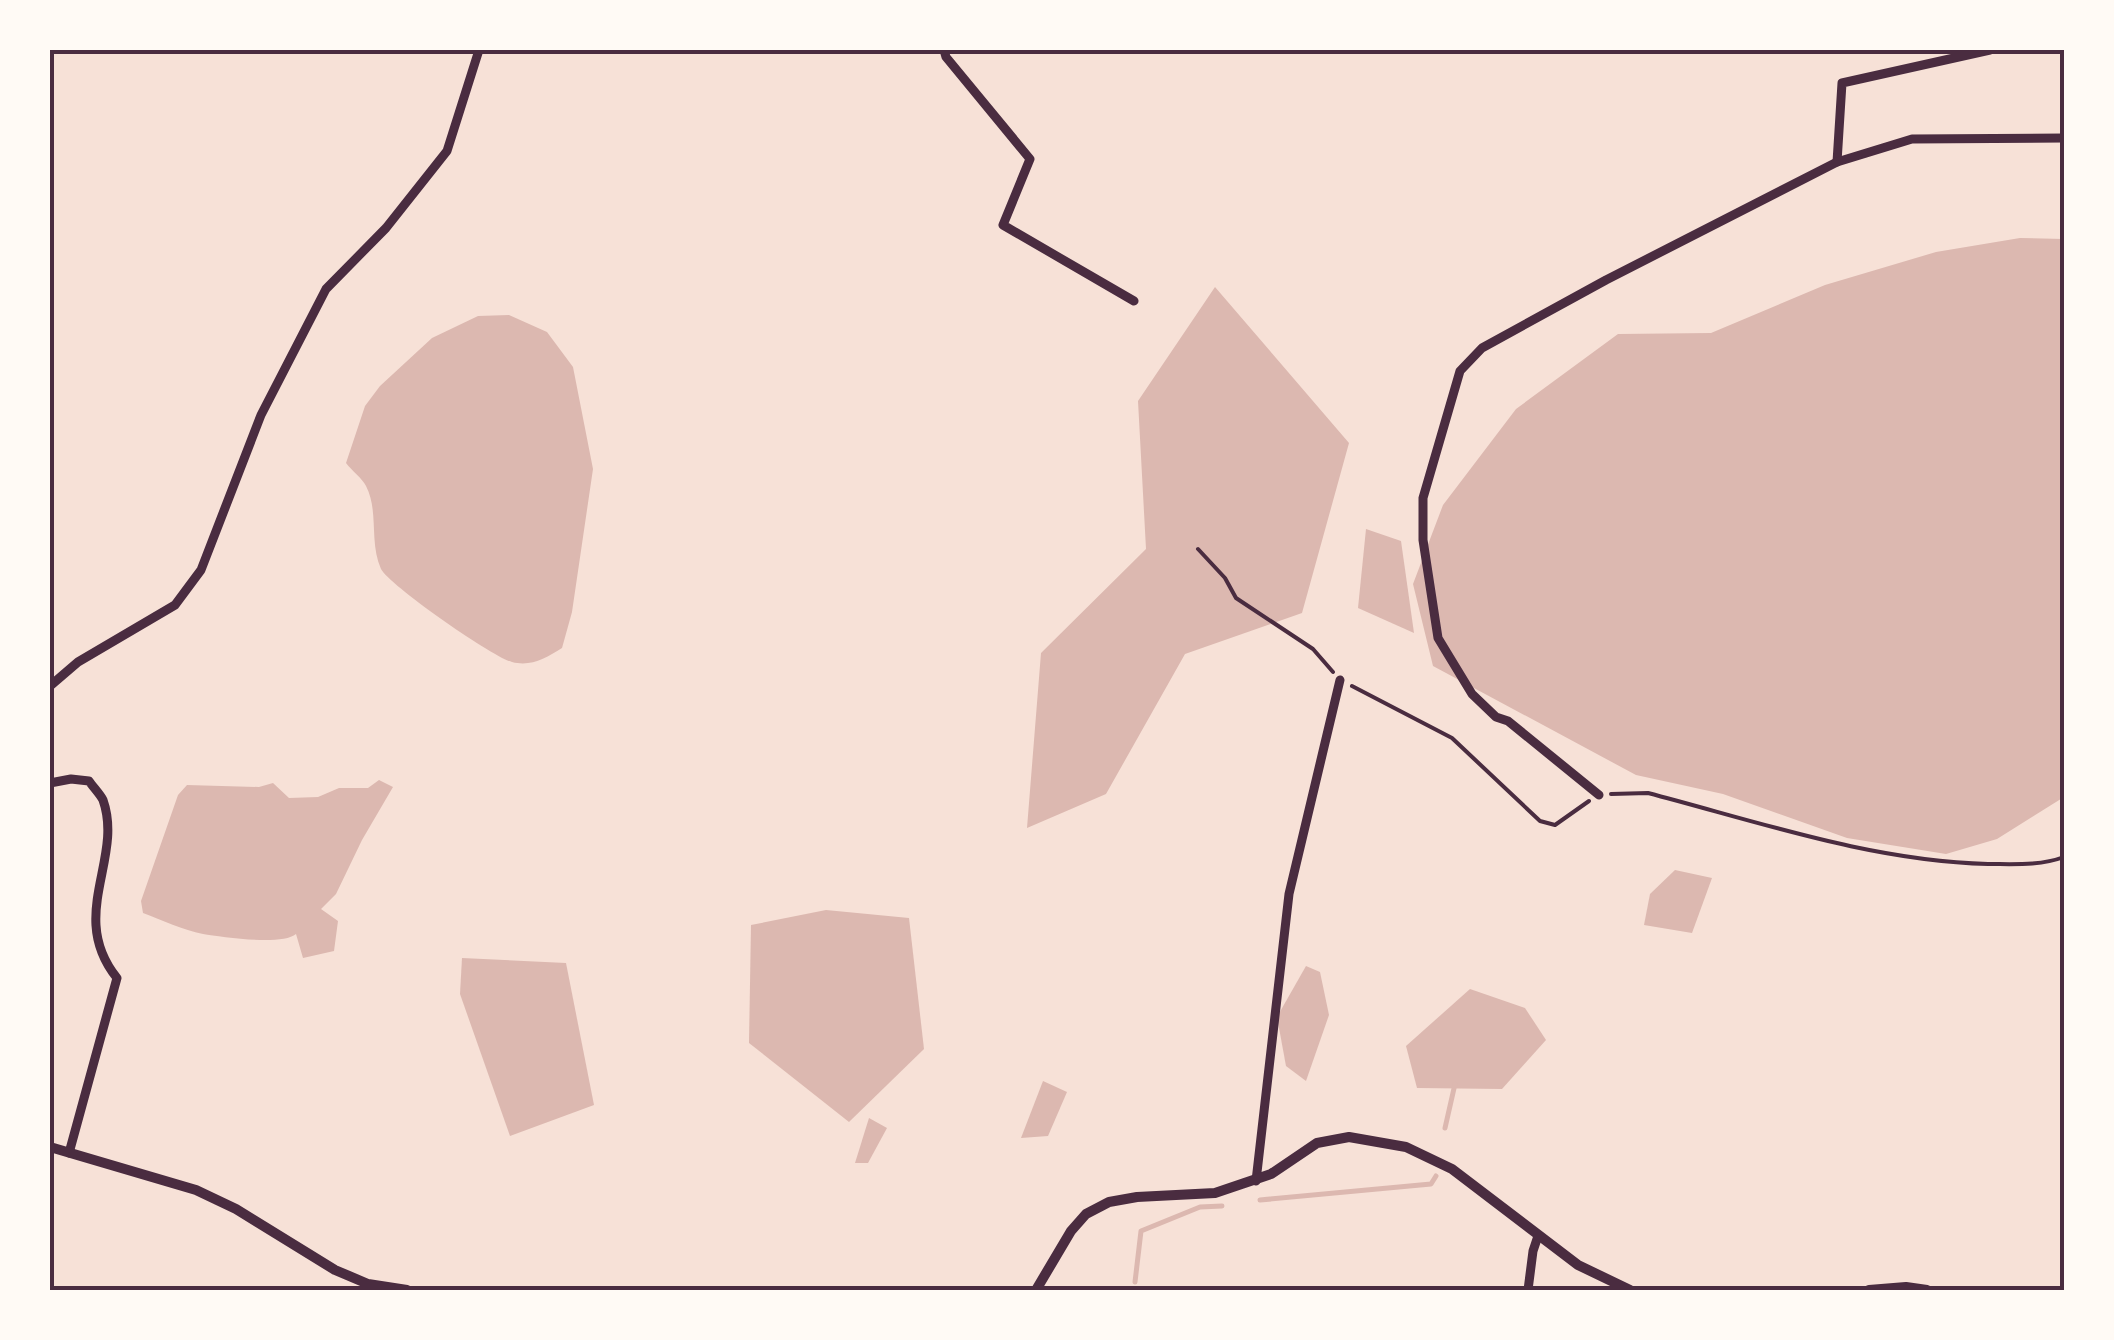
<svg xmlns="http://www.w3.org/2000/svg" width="2114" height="1340" font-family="'Alegreya Sans',sans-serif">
<rect width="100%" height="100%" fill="#f7e1d7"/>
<!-- water -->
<g fill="#dcb8b0">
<polygon points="2020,238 2064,239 2064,797 1997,839 1946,854 1847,838 1723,794 1636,775 1433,666 1413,584 1443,505 1516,409 1618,334 1711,333 1825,285 1936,252"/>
<polygon points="1215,287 1349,443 1302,613 1185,654 1106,794 1027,828 1041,653 1146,549 1138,401"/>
<path d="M509,315l38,17 26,35 20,102 -21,143 -10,36c-16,10 -31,19 -50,14 -18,-4 -123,-77 -131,-93 -12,-27 -2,-58 -15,-83 -4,-8 -14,-15 -20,-23l19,-57 15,-20 52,-48 46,-22z"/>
<polygon points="1366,529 1401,541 1414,633 1358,608"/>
<path d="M379,780l14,7 -31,53 -26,54 -15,15 17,12 -4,30 -31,7 -7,-24c-14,12 -74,3 -93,0 -20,-4 -41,-14 -60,-21l-2,-12 37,-106 9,-10 72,2 14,-4 16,15 29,-1 21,-9h29z"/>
<polygon points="1675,870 1712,878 1692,933 1644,925 1650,894"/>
<polygon points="826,910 909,918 924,1049 849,1122 749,1043 751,925"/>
<polygon points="462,958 566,963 594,1105 510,1136 460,994"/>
<polygon points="1306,966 1320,972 1329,1015 1306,1081 1286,1066 1277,1017"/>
<polygon points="1470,989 1525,1008 1546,1040 1502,1089 1417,1088 1406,1046"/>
<polygon points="1043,1081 1067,1092 1048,1136 1021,1138"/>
<polygon points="869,1118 887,1128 868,1163 855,1163"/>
</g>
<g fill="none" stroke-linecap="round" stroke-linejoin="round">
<!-- stream -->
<g stroke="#dcb8b0" stroke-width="5">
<polyline points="1445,1128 1455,1084"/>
<polyline points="1260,1200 1431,1184 1436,1176"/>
<polyline points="1135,1282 1141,1231 1200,1207 1222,1206"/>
</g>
<!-- path -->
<g stroke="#4a2c40" stroke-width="4">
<polyline points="1198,549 1225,578 1236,598 1313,649 1333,672"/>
<polyline points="1352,686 1452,738 1540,821 1555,825 1589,801"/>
<path d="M1611,794l37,-1c111,29 224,68 340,71 25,0 52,2 76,-7"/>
</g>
<!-- minor -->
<g stroke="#4a2c40" stroke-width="9">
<polyline points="944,50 946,57 1030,159 1003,225 1134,301"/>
<polyline points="1837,162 1842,83 1990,50"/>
<polyline points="50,686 78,662 175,605 201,570 261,415 326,289 386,228 447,151 479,50"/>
<path d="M50,783l21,-4 18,2c4,6 11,13 14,19 21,59 -36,116 14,178l-48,175"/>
<polyline points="1599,795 1508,721 1496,717 1472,694 1438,638 1423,540 1423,498 1460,371 1482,348 1606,280 1837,162 1912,139 2064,138"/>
<polyline points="1256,1181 1289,894 1340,680"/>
<polyline points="1528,1290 1533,1251 1538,1236"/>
</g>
<!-- tertiary -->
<g stroke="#4a2c40" stroke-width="10">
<polyline points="50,1147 196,1190 236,1209 335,1270 368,1284 407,1290"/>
<polyline points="1036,1290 1071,1231 1086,1214 1109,1202 1137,1197 1215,1193 1271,1174 1317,1143 1349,1137 1406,1147 1452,1169 1578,1265 1630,1290"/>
<polyline points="1869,1290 1906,1287 1927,1290"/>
</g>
</g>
<!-- border -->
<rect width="2114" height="1340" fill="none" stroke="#fffaf5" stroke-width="105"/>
<rect x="52" y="52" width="2010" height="1236" fill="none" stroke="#4a2c40" stroke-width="4"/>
</svg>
